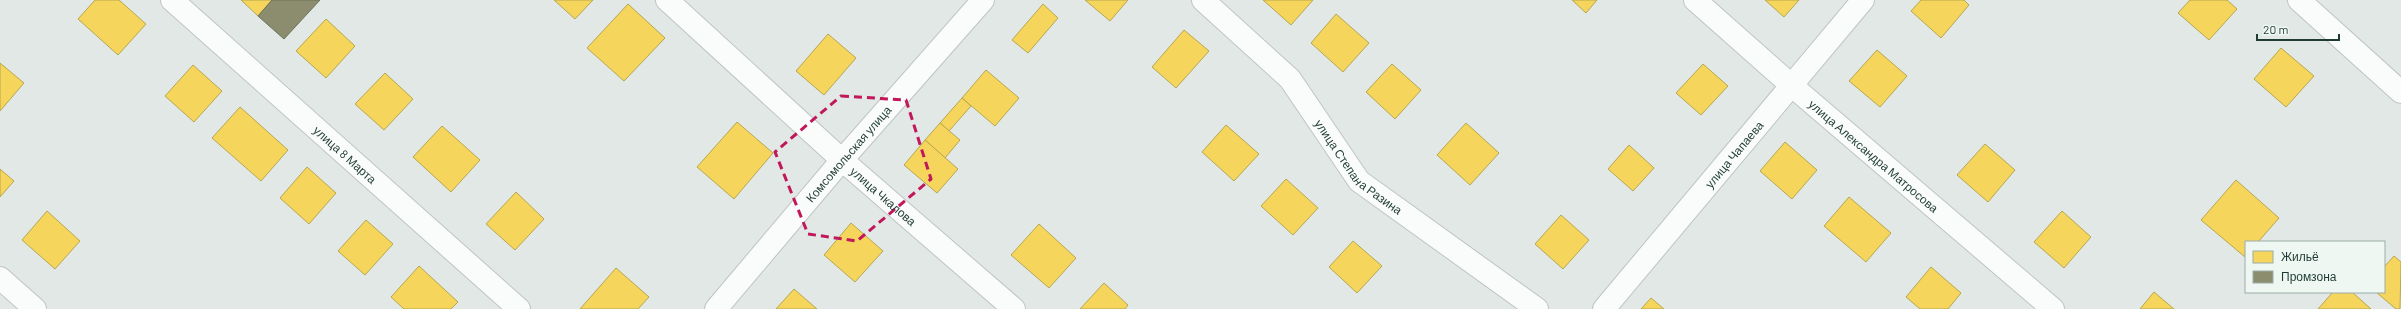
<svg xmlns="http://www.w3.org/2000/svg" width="2401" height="309" font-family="Barlow,sans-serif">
<rect width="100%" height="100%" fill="#e1e8e5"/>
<!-- homes -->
<g fill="#f6d55c" stroke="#b6a750">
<polygon points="95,0 119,0 146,24 118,55 78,19"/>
<polygon points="241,0 272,0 258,16"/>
<polygon points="554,0 593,0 575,19"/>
<polygon points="1085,0 1128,0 1110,21"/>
<polygon points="1263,0 1313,0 1291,25"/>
<polygon points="1572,0 1597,0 1586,13"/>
<polygon points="1765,0 1799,0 1784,17"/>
<polygon points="1921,0 1964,0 1969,5 1941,38 1911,11"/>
<polygon points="2190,0 2227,0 2237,9 2209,40 2178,13"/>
<polygon points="628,4 665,38 624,81 587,48"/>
<polygon points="1043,4 1058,18 1028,53 1012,40"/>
<polygon points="1336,14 1369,43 1343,72 1311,43"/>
<polygon points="326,19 355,46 326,78 296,51"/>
<polygon points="1184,30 1209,51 1176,88 1152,67"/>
<polygon points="828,34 856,58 824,95 796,71"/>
<polygon points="2281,48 2314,76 2286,107 2254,79"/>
<polygon points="1877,50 1907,76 1880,107 1849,81"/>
<polygon points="0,63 24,83 0,111"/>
<polygon points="1392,64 1421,90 1395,119 1366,92"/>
<polygon points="1703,64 1728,86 1701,115 1676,93"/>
<polygon points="193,65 222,91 194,122 165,96"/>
<polygon points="986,70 1019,98 995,126 962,98"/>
<polygon points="385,73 413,99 384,130 355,104"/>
<polygon points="962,98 971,106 949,131 940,123"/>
<polygon points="240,107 288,150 261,181 212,138"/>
<polygon points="737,122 773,153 734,199 697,167"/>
<polygon points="940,123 960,140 945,158 925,140"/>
<polygon points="1466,123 1499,153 1470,185 1437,155"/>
<polygon points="1226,125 1259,154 1234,181 1202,152"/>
<polygon points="442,126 480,160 451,192 413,157"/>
<polygon points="925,140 958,169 937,193 904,165"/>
<polygon points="1785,142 1817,170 1792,199 1760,171"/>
<polygon points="1985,144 2015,170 1988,202 1957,175"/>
<polygon points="1629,145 1654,168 1633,191 1608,169"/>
<polygon points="307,167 336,193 309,224 280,198"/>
<polygon points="0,169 14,181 0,197"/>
<polygon points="1286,179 1318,208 1293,235 1261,206"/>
<polygon points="2236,180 2279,218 2258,242 2246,242 2245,257 2201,220"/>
<polygon points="516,192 544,219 515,250 486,224"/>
<polygon points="1849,197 1891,233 1866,262 1824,226"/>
<polygon points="47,211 80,241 55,269 22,240"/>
<polygon points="2062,211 2091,237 2064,268 2034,242"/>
<polygon points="1561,215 1589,240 1563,269 1535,244"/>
<polygon points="366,220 393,244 365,275 338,251"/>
<polygon points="851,223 883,251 855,282 824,255"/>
<polygon points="1039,224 1076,258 1049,288 1011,255"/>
<polygon points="1353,241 1382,266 1357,293 1329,267"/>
<polygon points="2394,256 2401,262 2400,309 2396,309 2376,292 2384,292 2384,267"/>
<polygon points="419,266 458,302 451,309 404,309 391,297"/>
<polygon points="1931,267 1961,293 1948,309 1920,309 1906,297"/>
<polygon points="616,268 649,297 638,309 580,309"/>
<polygon points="1104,283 1128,305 1125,309 1080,309"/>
<polygon points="794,289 817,309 776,309"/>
<polygon points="2154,292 2174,309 2140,309"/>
<polygon points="2333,292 2352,292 2371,309 2318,309"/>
<polygon points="1651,298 1664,309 1641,309"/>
</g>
<!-- industry -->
<polygon fill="#8c8c6e" stroke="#6b745d" points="272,0 320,0 284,39 258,16"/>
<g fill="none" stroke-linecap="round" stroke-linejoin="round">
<defs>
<g id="minor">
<path id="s1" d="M172,0l347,309"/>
<path id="s2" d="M667,0l175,160 172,149"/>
<path id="s3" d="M1203,0l87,79 69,102 178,128"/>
<path id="s4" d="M1695,0l96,85 262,224"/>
<polyline points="2299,0 2401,92"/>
<polyline points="0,278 35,309"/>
<path id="s5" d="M716,309l126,-149 141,-160"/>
<path id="s6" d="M1604,309l259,-309"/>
</g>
</defs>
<!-- minor casing -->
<use href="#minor" stroke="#bec5c2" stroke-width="24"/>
<!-- minor -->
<use href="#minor" stroke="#fafcfb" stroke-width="22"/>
</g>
<!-- marked area -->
<path fill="none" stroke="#c2185b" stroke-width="3" stroke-dasharray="8 5" stroke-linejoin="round" d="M841,96l65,4 25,79 -74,62 -49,-7 -33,-82z"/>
<g text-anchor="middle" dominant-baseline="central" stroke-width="4" stroke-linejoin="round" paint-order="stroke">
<!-- street labels -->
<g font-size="12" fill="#1f3b34" stroke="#eff7f3">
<text stroke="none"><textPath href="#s1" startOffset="232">улица 8 Марта</textPath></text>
<text stroke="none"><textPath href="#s5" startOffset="204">Комсомольская улица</textPath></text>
<text stroke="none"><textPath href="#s6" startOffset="202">улица Чапаева</textPath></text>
<text stroke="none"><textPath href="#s4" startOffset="237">улица Александра Матросова</textPath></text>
<text stroke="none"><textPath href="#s3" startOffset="230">улица Степана Разина</textPath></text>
<text stroke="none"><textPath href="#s2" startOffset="292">улица Чкалова</textPath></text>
</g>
</g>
<!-- legend -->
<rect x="2245" y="241" width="140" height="52" fill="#eff7f3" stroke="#9caca7"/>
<rect x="2253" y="251" width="20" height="12" fill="#f6d55c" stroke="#9caca7"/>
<text x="2281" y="261" font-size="12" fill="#1f3b34">Жильё</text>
<rect x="2253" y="271" width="20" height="12" fill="#8c8c6e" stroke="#9caca7"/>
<text x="2281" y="281" font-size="12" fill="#1f3b34">Промзона</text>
<!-- scale -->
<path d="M2257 34v6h82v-6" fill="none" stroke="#1f3b34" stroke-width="2"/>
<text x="2263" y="34" font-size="12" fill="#1f3b34" stroke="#eff7f3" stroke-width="3" paint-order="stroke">20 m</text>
</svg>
